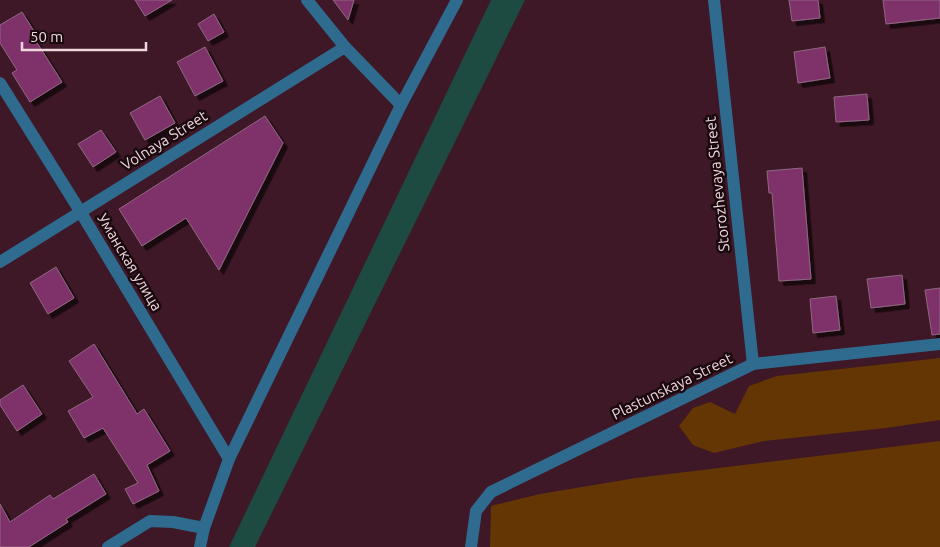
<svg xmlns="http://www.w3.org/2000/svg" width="940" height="547" font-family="Ubuntu,sans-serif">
<defs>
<filter id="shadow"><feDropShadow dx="4.5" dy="4.5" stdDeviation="0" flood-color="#0009"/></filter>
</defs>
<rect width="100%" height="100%" fill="#3e1826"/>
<!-- green -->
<g fill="#643604">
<polygon points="940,358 940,420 886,428 764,441 714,453 693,445 679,426 693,408 710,402 735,414 749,386 777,376"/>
<polygon points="940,441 940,547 490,547 491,506 540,494 636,478"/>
</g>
<!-- water -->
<polygon fill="#1d4a41" points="491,0 525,0 255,547 229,547"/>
<!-- building -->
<g fill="#7f316a" stroke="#8f6882" filter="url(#shadow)">
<polygon points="135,0 172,0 145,16"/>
<polygon points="333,0 354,0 348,20"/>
<polygon points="789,0 818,0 820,18 792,21"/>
<polygon points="883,0 940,0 940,18 886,24"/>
<polygon points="22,12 37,36 34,38 62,82 30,102 12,73 17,70 0,43 0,25"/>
<polygon points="214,14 224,32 208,41 198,24"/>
<polygon points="205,47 223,81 195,96 177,62"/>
<polygon points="825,47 830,78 798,83 794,52"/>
<polygon points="867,94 869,120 836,122 834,97"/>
<polygon points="160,96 175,123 145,140 130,113"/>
<polygon points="265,116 283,143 219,270 186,218 142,246 119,209"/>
<polygon points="101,130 116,152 93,167 78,144"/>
<polygon points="802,168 811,279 779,281 772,193 769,193 767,171"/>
<polygon points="56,267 74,298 48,314 30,283"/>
<polygon points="902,275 905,304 871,308 867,279"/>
<polygon points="940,288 940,334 932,335 925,290"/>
<polygon points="836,296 840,330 813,333 810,299"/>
<polygon points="94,344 137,414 144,409 170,451 147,465 159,491 133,504 125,489 138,483 103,428 84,438 68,411 93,397 69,361"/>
<polygon points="23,385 42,414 17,431 0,405 0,400"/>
<polygon points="94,474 106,494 66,519 68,522 29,547 0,547 0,504 10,522 50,495 53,499"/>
</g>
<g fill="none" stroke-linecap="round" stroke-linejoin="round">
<!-- minor -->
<g stroke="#2f6a8f" stroke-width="12">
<polyline points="307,0 345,47 401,105"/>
<polyline points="714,0 753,364"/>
<polyline points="0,83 80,211 229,459"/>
<polyline points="0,262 345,47"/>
<polyline points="108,547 150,521 173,522 204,528"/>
<polyline points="200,547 204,528 229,459 401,105 457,0"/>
<polyline points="471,547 476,511 491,492 753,364 940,344"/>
</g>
</g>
<g text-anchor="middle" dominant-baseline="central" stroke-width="5" stroke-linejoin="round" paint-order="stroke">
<!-- street labels -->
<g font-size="15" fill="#f0d6dd" stroke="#1a0a0f">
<text transform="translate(164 140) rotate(-32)">Volnaya Street</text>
<text transform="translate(717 184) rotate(-96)">Storozhevaya Street</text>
<text transform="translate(130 262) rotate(59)">Уманская улица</text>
<text transform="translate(672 386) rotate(-26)">Plastunskaya Street</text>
</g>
</g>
<!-- scale -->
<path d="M22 42v8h124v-8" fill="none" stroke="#f0d6dd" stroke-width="2.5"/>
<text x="30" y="42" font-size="15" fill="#f0d6dd" stroke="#1a0a0f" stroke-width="4" paint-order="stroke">50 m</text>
</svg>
